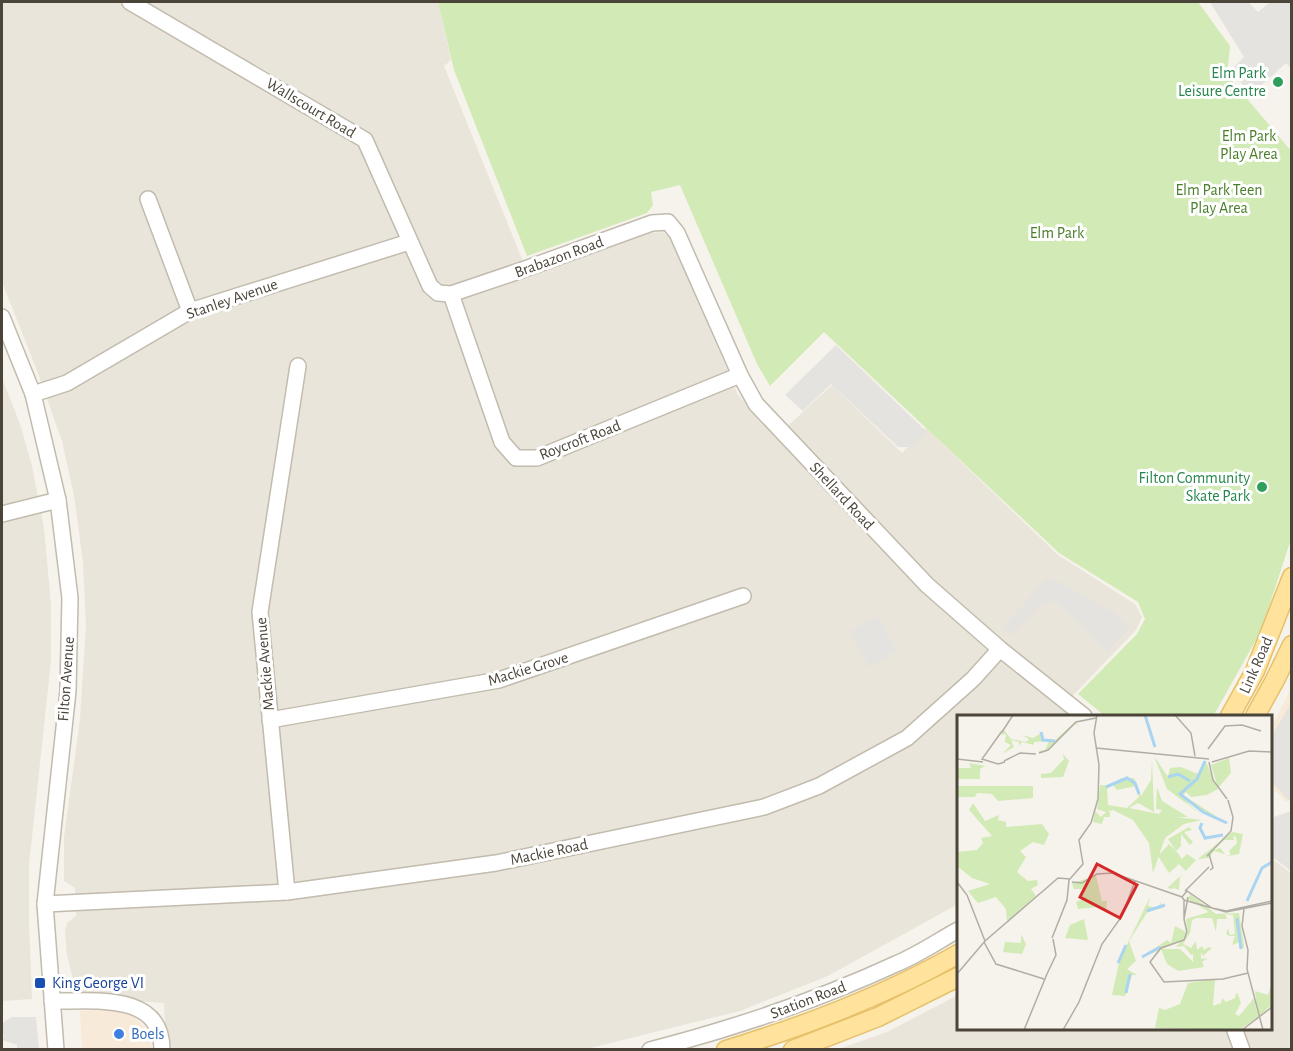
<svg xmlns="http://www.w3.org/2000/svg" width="1293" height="1051" font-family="'Alegreya Sans',sans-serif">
<rect width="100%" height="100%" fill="#f6f3ec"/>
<!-- residential -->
<g fill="#eae5da">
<polygon points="2,2 438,2 451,60 444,66 528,274 652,233 663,232 671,239 738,395 776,437 832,385 902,453 926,428 1058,555 1135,604 1142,617 1136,630 1062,707 1072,716 958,716 958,904 828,976 740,1011 586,1049 166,1049 164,1003 86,998 84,993 74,983 67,955 65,931 67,923 76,916 75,888 64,881 64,837 80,719 86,626 83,562 74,496 62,441 36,368 2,282"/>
<polygon points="2,378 20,424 32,466 44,528 51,604 51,661 29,865 29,922 32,999 2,1001"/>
<polygon points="1271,860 1275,861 1291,873 1291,1049 836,1050 887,1032 958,995 958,1028 1270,1028"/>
</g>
<!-- commercial -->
<g fill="#f7ead8">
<polygon points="1291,689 1291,801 1285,801 1271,786 1271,728"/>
<polygon points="108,1009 130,1015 140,1022 151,1038 152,1049 82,1049 80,1011"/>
</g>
<!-- green -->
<polygon fill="#d2eab5" points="438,2 1198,2 1230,46 1227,75 1292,152 1291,539 1261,631 1215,713 1210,716 1105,716 1078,694 1137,634 1145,619 1138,602 1059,553 824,332 770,386 757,364 680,185 651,192 653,205 647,213 527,256 454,70"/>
<!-- parking -->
<g fill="#e5e3e0">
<polygon points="1210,2 1248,2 1258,12 1270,2 1291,2 1291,68 1286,63 1250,96 1232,69 1244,57"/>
<polygon points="836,345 927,432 912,447 898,447 831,384 803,411 785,395"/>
<polygon points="1054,579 1115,613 1130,629 1107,651 1057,602 1052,601 1042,604 1012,635 1003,627 1045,580"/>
<polygon points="877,616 897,651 869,667 850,631"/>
<polygon points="1291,703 1292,799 1288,800 1271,781 1270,739"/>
<polygon points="1291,811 1292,811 1291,871 1275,859 1270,859 1271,818"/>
<polygon points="12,1017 36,1017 39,1049 17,1049 17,1045 2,1040 4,1036 2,1034 2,1023"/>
</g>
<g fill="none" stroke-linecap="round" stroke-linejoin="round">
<defs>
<g id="minor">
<polyline points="130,2 365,140 430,286 438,293 451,294 522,270 652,223 668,222 677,233 740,375 756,404 927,585 1000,649 1084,716"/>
<polyline points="148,199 190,311"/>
<polyline points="451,294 502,442 516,458 537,458 740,375"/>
<polyline points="2,317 33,394 58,500 70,598 68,691 45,904 56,1050"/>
<polyline points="33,394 67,383 190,311 409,242"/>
<polyline points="2,514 58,500"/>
<polyline points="270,720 499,680 743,596"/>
<polyline points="287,892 260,612 298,366"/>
<polyline points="45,904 287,892 496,863 764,807 819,786 907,738 973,679 1000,649"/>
<path d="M52,1001c40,1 110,-10 110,49"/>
<polyline points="1234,1028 1242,1050"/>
<path d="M650,1050c85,-22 168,-50 248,-87 21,-9 40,-22 60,-33"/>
</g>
<g id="major">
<polyline points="1230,716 1255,671 1292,577"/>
<polyline points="1255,716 1275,680 1292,645"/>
<path d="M726,1050c79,-24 160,-55 232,-96"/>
<polyline points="793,1050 878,1017 958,977"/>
</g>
</defs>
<!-- minor casing -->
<use href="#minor" stroke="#c2bbae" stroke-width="18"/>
<!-- major casing -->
<use href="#major" stroke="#e6c16a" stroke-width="21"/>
<!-- minor -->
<use href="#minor" stroke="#fff" stroke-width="15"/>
<!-- major -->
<use href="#major" stroke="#ffe39c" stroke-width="18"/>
</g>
<!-- markers -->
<g fill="#2e9e5b" stroke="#fff" stroke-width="2">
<circle cx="1278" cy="82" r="6"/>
<circle cx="1262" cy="487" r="6"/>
</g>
<rect fill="#1a4fb4" stroke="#fff" stroke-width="2" x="34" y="977" width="12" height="12" rx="3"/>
<circle fill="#3f7fe0" stroke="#fff" stroke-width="2" cx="119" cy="1034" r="6"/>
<g text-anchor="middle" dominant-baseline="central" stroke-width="6" stroke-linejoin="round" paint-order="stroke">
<!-- leisure labels -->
<g font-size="16" fill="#27864d" stroke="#fff" text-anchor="end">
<text x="1266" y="73">Elm Park<tspan x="1266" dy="18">Leisure Centre</tspan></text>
<text x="1250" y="478">Filton Community<tspan x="1250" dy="18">Skate Park</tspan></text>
</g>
<!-- street labels -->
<g font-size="16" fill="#4b4439" stroke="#fff">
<text transform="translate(311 108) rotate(31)">Wallscourt Road</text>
<text transform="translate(559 257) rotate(-20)">Brabazon Road</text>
<text transform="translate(232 299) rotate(-19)">Stanley Avenue</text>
<text transform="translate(580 440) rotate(-21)">Roycroft Road</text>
<text transform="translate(842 496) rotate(47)">Shellard Road</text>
<text transform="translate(265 664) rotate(-95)">Mackie Avenue</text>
<text transform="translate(1256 665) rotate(-66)">Link Road</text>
<text transform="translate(528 669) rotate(-17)">Mackie Grove</text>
<text transform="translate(66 679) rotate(-86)">Filton Avenue</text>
<text transform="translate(549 852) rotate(-12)">Mackie Road</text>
<text transform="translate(808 1000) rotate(-21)">Station Road</text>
</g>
<!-- park labels -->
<g font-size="16" fill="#4a7f2a" stroke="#fff">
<text x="1249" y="136">Elm Park<tspan x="1249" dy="18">Play Area</tspan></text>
<text x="1219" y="190">Elm Park Teen<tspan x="1219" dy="18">Play Area</tspan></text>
<text x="1057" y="233">Elm Park</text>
</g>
<!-- transit labels -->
<g font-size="16" fill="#164399" stroke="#fff" text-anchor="start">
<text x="52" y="983">King George VI</text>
</g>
<!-- shop labels -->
<g font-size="16" fill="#366cbe" stroke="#fff" text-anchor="start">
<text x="131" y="1034">Boels</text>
</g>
</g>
<!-- overview -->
<g transform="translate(957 715)">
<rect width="315" height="315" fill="#f6f3ec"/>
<path d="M118,7l4,4 -4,-2 -27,25 -8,3 -2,-1 7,-1 4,-9 -15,1v3l-12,-3 -3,4v-4l-8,-2 3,7 -12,7 9,-9 -6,-3 1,-8 -5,1 3,-5 7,9 15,3 3,-3 -7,-4 11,3 10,-6 1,7 11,1zM106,39l6,7 -6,16 -22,1v-4l10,-1 13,-14zM197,41l14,21 2,-9 11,-1 17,7 7,-14 13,29 -11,6 -16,2 -5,-5 -3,3 45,29 -43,-23 18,15 -36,-27zM272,43l2,15 -13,15 -7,-23zM195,44l2,53 -16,-9 -9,5 30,6 3,-4 -6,-1 1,-22 5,14 26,16h-12l26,3 -18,4 -19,14 -12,35 -4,-30 -16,-23 -20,-10 -6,2h3v5h-6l-2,7 -9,-2 2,-11 6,6 5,-5 -9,-3 3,-24 11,1 -4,2 1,17 19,3 12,-11 -3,-11 -19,4 -4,-5 8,-7h13l7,18 10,-16zM12,48l16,3 -5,3v10h-23v-11h14zM0,71h76v12l-35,3 -6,-7 -15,-1 -2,4h-18zM16,88l12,18 14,-6 -1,5 8,2v5l36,-3 7,10 -5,11 -11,-3 -13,9 6,6 -9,15 11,9 9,-1 1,5 -7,4 5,7 -29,25 -1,-12 -10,-12 -18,6 -10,-12 22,-7 -18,-6 -15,-12v-14l20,-2 6,-7 -2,-5 11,-2 -23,-26zM232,112l3,3 -8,2 9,10 -3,3 -9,-11v12l-5,5 6,8 5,-5 9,6 -16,17 -1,13 -5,-2 3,-6 -4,7 -6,-1 19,-17 -7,-7 -10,9 -11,-17 11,-12 7,7 -8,-12zM275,117l11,2 -4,20 -10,2h-3l5,-1 -2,-4 8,-8 -1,-6 -3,-1 1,4h-10l-10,10 6,-2 5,6 -11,-3 -5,7 -11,1zM139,161l6,25h5l-1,11 -9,-5 -19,2 -2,-7 7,-3 -1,-10h-8l-2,-6zM233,179l26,20 23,-1 5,33 -2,4 -2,-8 -8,3 3,-9h-6l-3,-2 2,-6 2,7 5,-1 -2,-19 -8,-1 2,5h-10l-1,13 -4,-14h-16l-4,2 -2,13 -7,11 8,4 5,-7 1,9 5,-4 2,4 5,-3 3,1 -9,8 -2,-4v7l7,-1 -6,4 2,5 -26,4 -11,-7 -6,-15h19l13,13v-8l6,-3 -8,4 -7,-9 -8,1 12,-13 -2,-15 23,-7 -21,-13zM193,182l-2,9 11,2 1,-6 3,6 -15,3 -19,30 7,20 -9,8 10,6h-5l-7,21 -13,-1 8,-36zM127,204l4,21 -23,-2 5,-13zM226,204l3,11 1,2 -5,9 -39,16 24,-17 4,3 4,-17 11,6zM64,219l5,10 -4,10 -19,-2 2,-10 16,1zM258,264l-2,27 8,-3 1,-5 4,4 9,-4 2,-6 4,11 -6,11 4,2 15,-18 4,19 -3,-26 13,4 4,-12v24h-3l-9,9 -21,14 -84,-2 4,-20 6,2 15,-6 8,-21z" fill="#d2eab5"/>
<path fill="none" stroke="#a9d4f2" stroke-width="3" d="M188,0l10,32M84,17l2,8 12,1M248,46l-8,18 -17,15 23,18 24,11M211,62l10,-3 12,7M149,72l21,-9 8,5 4,11M245,108l-2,5 5,10 18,-3M290,186l15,-33 10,-6M190,196l18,-6M280,203l4,31M185,242l18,-10M161,248l8,-18M169,278l4,-19"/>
<path fill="none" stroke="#b2ada4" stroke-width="1.5" d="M218,0l16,18 4,23M45,16l-20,28 16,5 7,-2M45,17l11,-17M139,33l113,11M251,34l17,-23 17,-1 19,6M82,38l9,-3 28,-28 20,-4M0,44l26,3M47,46l16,-8 16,1M252,47l4,18 14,19M255,47l37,-11 23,1M252,139l4,14 -3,2M250,141l24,-25 2,-14 -5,-17M0,167l10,13 18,46M115,167l10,1 15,-9 16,-1 69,24M228,176l24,-24M85,177l16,-14 12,1M227,186v18l4,-22M315,186l-46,10 -14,-3 -25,-17 -5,6 2,3 42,12 46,-9M287,194l-2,17 6,24 -1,19 16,61M227,204l3,13 -3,8 -23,8 -11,14 14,20 59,-3 25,-6M95,223l15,-38 2,-20 14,-16 -4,-24 12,-17 7,-24 1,-34 -5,-32 3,-18M27,227l12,22 48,15M0,259l28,-33 58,-50M89,261l10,-21 -3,-16M67,315l23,-56M106,315l16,-28 23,-58 20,-28 13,-35M285,315l30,-23"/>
<path fill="#d62828" fill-opacity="0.15" stroke="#d62828" stroke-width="3" d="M140,149l40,21 -17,33 -40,-21z"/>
<rect width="315" height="315" fill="none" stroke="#4b4439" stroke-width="3"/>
</g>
<!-- border -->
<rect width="1293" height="1051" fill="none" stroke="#4b4439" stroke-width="6"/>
</svg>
